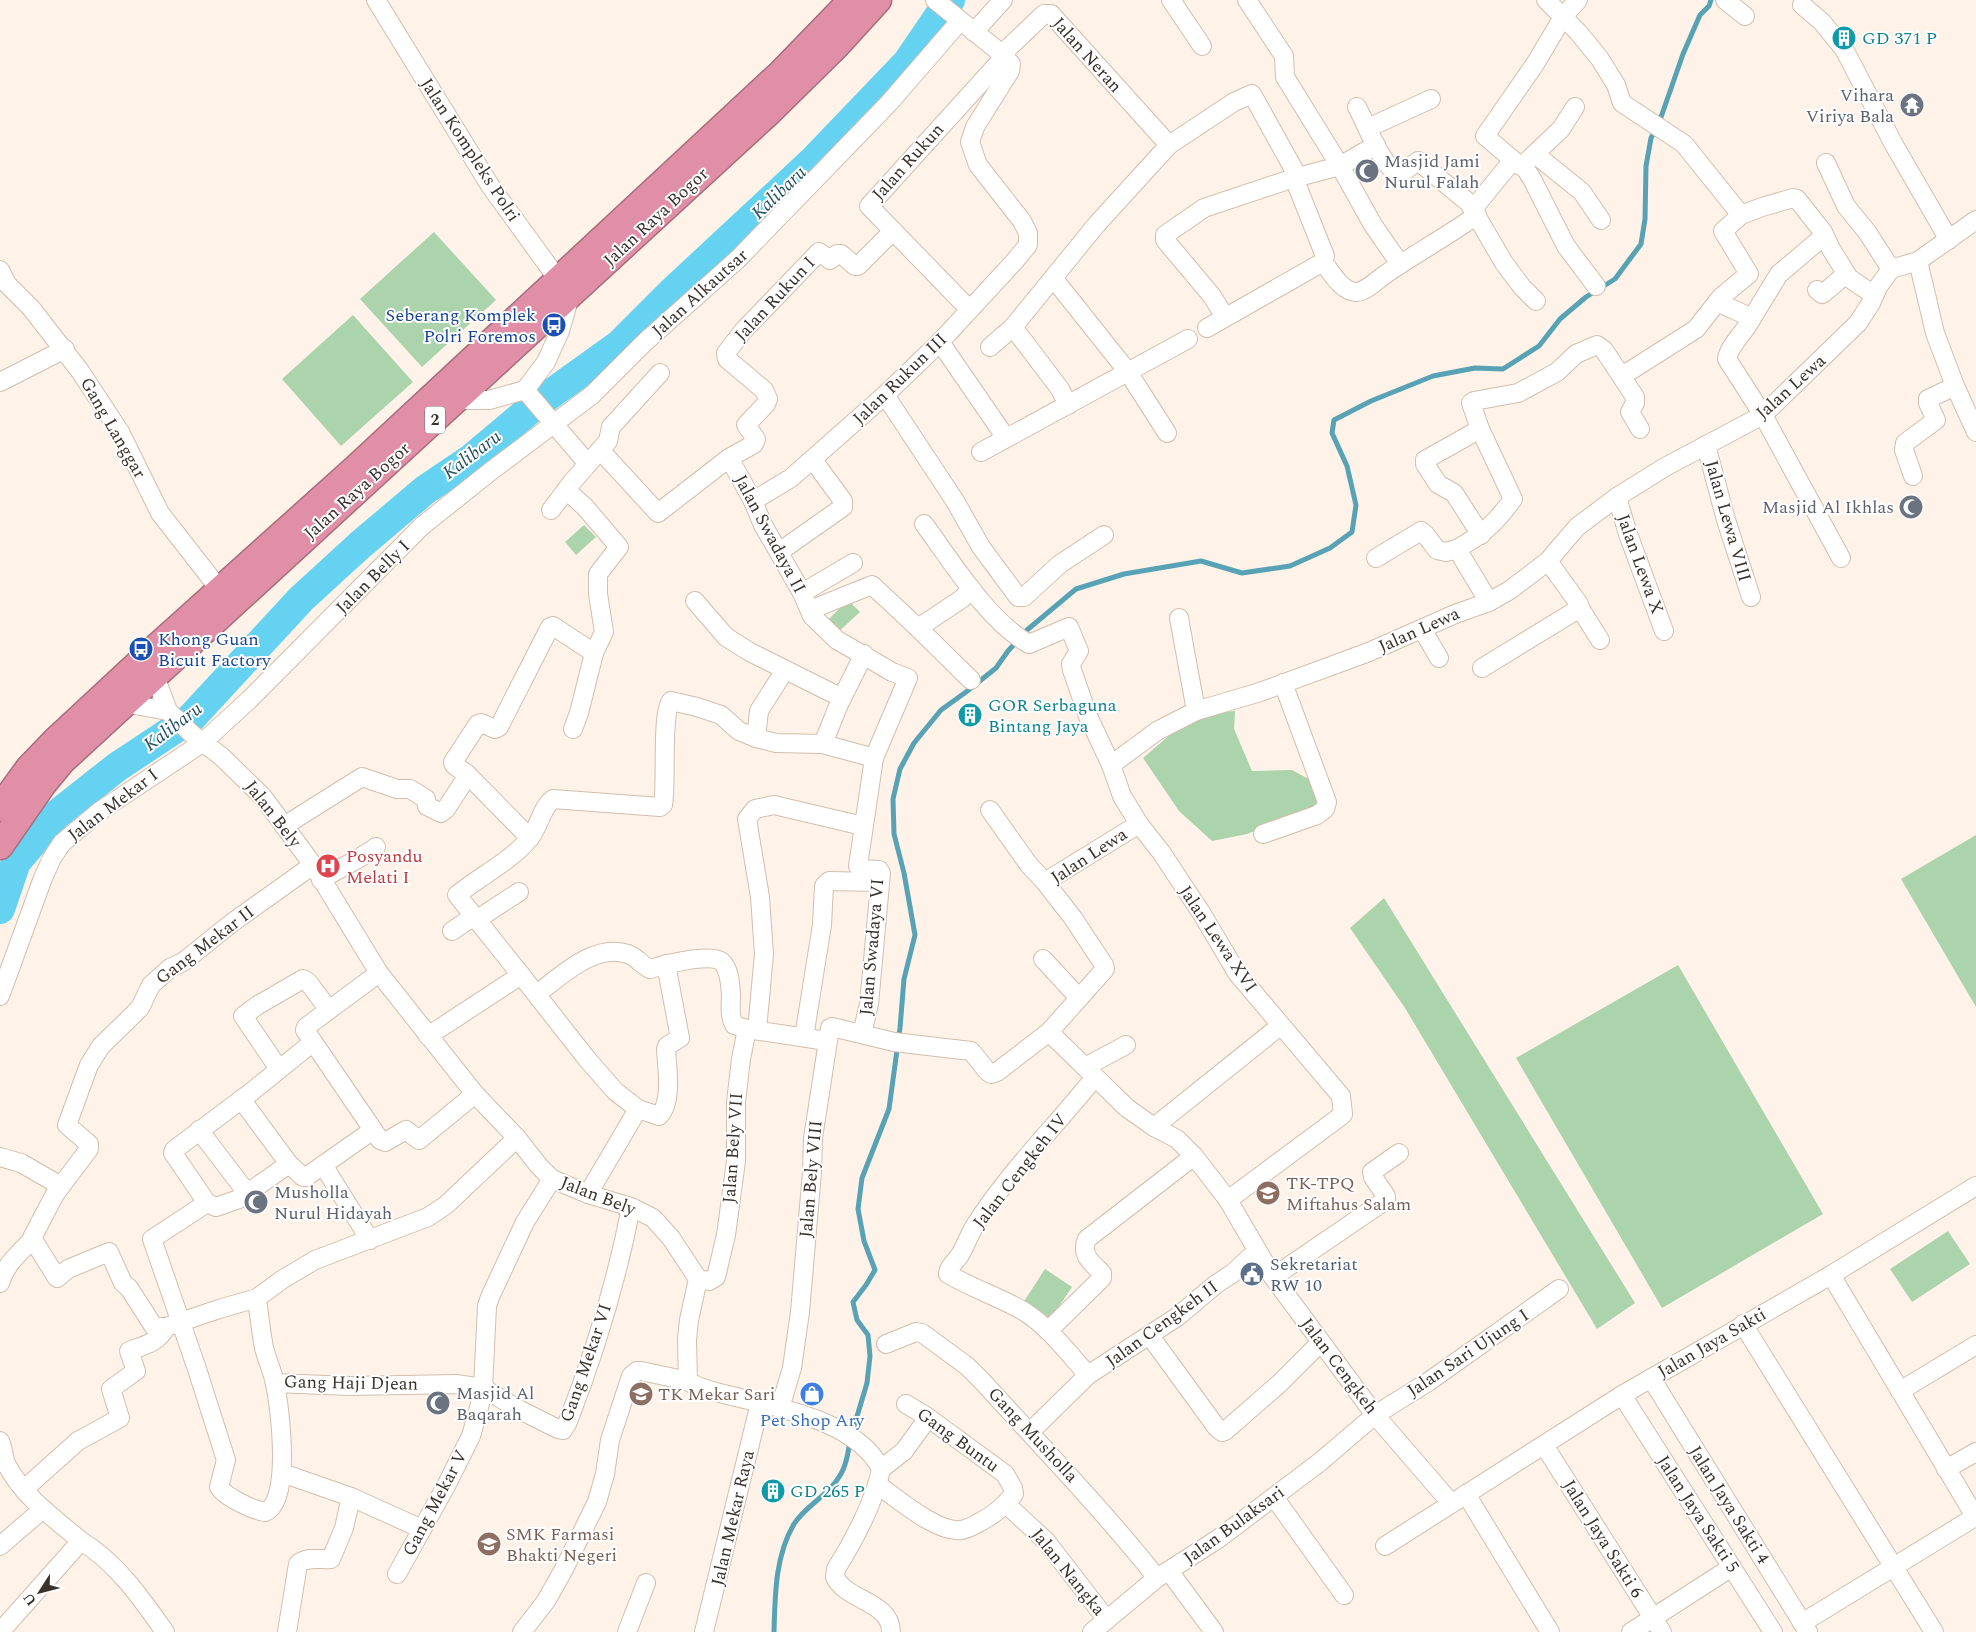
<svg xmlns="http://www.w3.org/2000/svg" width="1976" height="1632" font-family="Spectral,serif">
<rect width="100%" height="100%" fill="#fff2e8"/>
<!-- green -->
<g fill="#abd3ac">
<polygon points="434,232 496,300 422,367 360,299"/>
<polygon points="353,315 413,382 341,446 282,379"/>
<polygon points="584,525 596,537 576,555 565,542"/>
<polygon points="848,600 860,612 835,635 824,624"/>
<polygon points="1235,711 1234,729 1252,771 1292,770 1314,782 1329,812 1282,820 1247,834 1212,841 1179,811 1143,758 1193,715"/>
<polygon points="1976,835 1976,1007 1901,879"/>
<polygon points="1384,898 1635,1303 1597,1329 1405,1008 1350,928"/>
<polygon points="1678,965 1823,1214 1662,1308 1516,1058"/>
<polygon points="1948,1231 1970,1264 1912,1302 1890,1269"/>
<polygon points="1045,1269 1072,1287 1048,1323 1021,1306"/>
</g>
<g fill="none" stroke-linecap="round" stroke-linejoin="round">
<!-- stream -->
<g stroke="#58a2b5" stroke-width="5">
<polyline points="1660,120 1683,54 1700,15 1709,6 1711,0"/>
<polyline points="852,1433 867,1383 870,1356 868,1335 857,1320 853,1302 866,1285 875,1270 864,1241 858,1209 862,1178 889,1109 900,1028 904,979 915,935 904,873 894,834 893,799 900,769 914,743 941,710 966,692 996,668 1008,651 1027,630 1076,589 1124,574 1201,561 1242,573 1290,566 1330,548 1352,532 1356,505 1347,466 1332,433 1334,420 1371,401 1433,376 1475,368 1503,369 1539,346 1560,319 1586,297 1615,279 1641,244 1645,219 1646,166 1651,138 1655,131"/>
<path d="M774,1632c1,-36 1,-76 20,-108 12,-19 34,-28 45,-47 7,-10 9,-24 11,-36"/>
</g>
<!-- river -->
<polyline stroke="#66d2f1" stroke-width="30" points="0,909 16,862 56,815 117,767 191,718 301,599 360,545 425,490 471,459 534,406 619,345 671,293 814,160 907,63 950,0"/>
<defs>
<g id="minor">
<polyline points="376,0 491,187 570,296 560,331 546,362 525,390 489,400 457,400"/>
<polyline points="1171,0 1202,46"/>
<polyline points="1546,0 1563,17 1578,0"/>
<polyline points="1725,0 1745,16"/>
<polyline points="1802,5 1822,22 1844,49 1893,143 1949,240"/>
<polyline points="974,32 1003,0"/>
<polyline points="1002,54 1044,14 1051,14 1169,145"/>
<path d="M1357,107c11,20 22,55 42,68l19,-14 51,42 35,60 18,24 14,14"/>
<polyline points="1368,128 1431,99"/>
<polyline points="1376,145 1340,166 1373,225 1400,264"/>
<polyline points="1535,154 1582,192 1601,220"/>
<polyline points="1513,160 1485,136 1535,64 1563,17 1578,32 1600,59 1616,85 1622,103 1684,144 1741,215 1762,207 1793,198 1797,199 1823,232 1831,249 1849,278 1874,295"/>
<polyline points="1826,163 1846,206 1867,232 1891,269"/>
<polyline points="1523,165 1532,179 1566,246 1596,286"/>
<polyline points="1473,209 1513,160 1519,165 1523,165 1561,129 1575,107"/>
<polyline points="1918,261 1935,333 1955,386 1976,432"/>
<path d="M1323,262c9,11 18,29 33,30 9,0 20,-11 27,-16 30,-21 63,-39 94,-61"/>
<polyline points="0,270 7,284 31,308 80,371 120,432 160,513 220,590"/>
<polyline points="1054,279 1128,372 1167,433"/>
<polyline points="1817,290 1822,294 1824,293 1846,274"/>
<path d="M1717,302l35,16c-6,13 -23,27 -25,41l36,56 78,143"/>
<polyline points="969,309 869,206 1004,57"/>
<polyline points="1225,317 1212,296 1165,240 1165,235 1204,208 1294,178"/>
<polyline points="1752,318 1779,274 1824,236"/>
<polyline points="1013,327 1060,389 1068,405"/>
<polyline points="1207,328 1323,262 1325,256 1294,178 1340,166 1285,77 1284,56 1247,0"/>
<polyline points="940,342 1006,438"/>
<polyline points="990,347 1013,327 1097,224 1169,145 1234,102 1252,94 1298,177"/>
<polyline points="1622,376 1696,329 1721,297 1749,274 1723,231 1741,215"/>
<polyline points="0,382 65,349"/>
<polyline points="525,390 588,464"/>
<polyline points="885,395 955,501 981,547 1018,597 1024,597 1060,564 1104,535"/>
<path d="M1480,429l33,70c-18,25 -30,35 -56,50l32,53"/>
<polyline points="1706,445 1726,520 1751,597"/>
<polyline points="600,450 658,513 729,458 754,444 756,439 746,425 766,404 768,399 764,390 727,359 726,353 743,331 819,252 830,260 837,254 841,254 855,266 858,266 893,231"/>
<polyline points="981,452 1188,339"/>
<polyline points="729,458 753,501 763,525 802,593 812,616 837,640 892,672 908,678 874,758 858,866 860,869 879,870 881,873 869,1004 862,1034"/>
<polyline points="1913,476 1904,450 1905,443 1936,420 1928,403 1928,399 1955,386"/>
<polyline points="566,490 585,507 619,547 598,574 598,594 604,632 594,653 579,713 573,729"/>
<polyline points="1617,497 1628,534 1664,631"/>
<polyline points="753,501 791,478 885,395 940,342 1013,263 1028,245 1028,233 1022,221 978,165 970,142 975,127 1010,71 1011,64 1002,54 935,0"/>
<polyline points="551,510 573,481 608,441 611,427 660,373"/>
<path d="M924,524c28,38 64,97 105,120l40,-17 10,24 -8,13 1,6 16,46 23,49"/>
<polyline points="1481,535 1454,493 1438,484 1425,464 1425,460 1480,429 1471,403 1474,401 1518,393 1557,372 1576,354 1597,345 1604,350 1635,397 1635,403 1630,412 1640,429"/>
<polyline points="779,552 843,507 843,501 813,460"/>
<polyline points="1376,558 1421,531 1425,534 1437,550 1446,552 1457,549"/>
<polyline points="802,593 853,563"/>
<polyline points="695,601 726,637 750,652 842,698"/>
<polyline points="1580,608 1600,640"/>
<polyline points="810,610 872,585 918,628 963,598 971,588"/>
<polyline points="1179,618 1196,711"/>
<polyline points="918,628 971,680"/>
<polyline points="1422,629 1439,658"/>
<polyline points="1482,668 1580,608 1579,604 1548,561"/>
<path d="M148,669l7,7 13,35 25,24 28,21 42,41 50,68 66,108 96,121 42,44 22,28 13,13 36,15 43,13 22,11 18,20 27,41 -9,41 -2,20 1,41c13,9 29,11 44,15 47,12 125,25 149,73 -6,32 -28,73 -45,100l-1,8c11,24 56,24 56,55"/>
<polyline points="120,699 124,703 168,711"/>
<polyline points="756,738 759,711 785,670"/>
<polyline points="823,744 839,704 864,654"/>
<polyline points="990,810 1029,865 1045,882"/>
<polyline points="1139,824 1161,852 1202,914 1237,973 1341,1096 1343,1114 1337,1119 1228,1200"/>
<polyline points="284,826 362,777 397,789 410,789 426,799 427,806 441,813 446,809 468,775"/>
<polyline points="1263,834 1317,815 1325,809 1327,802 1283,683"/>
<polyline points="530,838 467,774 454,765 453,762 478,724 481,723 495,729 499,727 550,627 553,626 594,653"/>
<polyline points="313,865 233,922 183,962 170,968 151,985 140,1008 101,1046 89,1065 67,1125 89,1144 89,1149 55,1194 32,1238 57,1278 68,1269 109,1252 123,1283 129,1288 154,1327 166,1327 219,1309 257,1298 283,1279 315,1260 428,1217 446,1205 517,1138"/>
<path d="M321,880c18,-12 38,-20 55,-33"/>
<polyline points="476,920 519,892"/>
<polyline points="452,931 474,916"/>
<polyline points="1043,959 1079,998"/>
<polyline points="379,973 306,1027 305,1030 380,1140 385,1142 406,1130 419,1140 475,1094"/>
<path d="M521,975l-64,-80c23,-19 53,-33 72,-56 10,-11 12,-31 24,-40l107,8 3,-2c4,-21 -2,-91 8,-104l26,6 24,8 18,16 17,7 20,5 47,1 51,14"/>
<path d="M537,994c24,-18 57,-51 91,-40 9,3 13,11 22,15 14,-4 61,-17 72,-7 8,8 8,22 9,33 0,9 -2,21 3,30l13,4 80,12"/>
<polyline points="0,996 43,878 52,858 62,843 100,811 202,743 250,699 422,526 491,471 592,395 645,342 738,259 890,102 960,21"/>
<polyline points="757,1030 764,954 760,897 747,819 755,809 774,805 863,826"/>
<polyline points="1049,1032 1127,1108 1154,1127 1177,1139 1194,1156 1228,1200 1273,1277 1375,1415 1451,1503"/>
<path d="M428,1036l93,-61 66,84 28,32 23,18 21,7c14,-14 8,-48 7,-67l1,-3 13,-8 -14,-74"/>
<polyline points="804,1037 822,925 824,886 829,881 880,882"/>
<polyline points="1085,1067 1126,1045"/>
<polyline points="279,1069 243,1016 258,1005 303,979 308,982 329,1010"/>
<path d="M1095,1077c-40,50 -87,96 -121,150 -5,9 -9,19 -14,28 -4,6 -12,12 -12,19 25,15 52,23 77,38 25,16 44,42 63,63l89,-58 38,-32 18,-12 24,-22"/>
<polyline points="241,1099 289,1164"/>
<polyline points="1154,1127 1280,1026"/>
<polyline points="199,1130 247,1193"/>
<polyline points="0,1157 21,1163 61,1186"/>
<polyline points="323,1165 370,1240"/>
<polyline points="588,1194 638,1109"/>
<polyline points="207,1203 173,1153 174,1150 250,1093 312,1043"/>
<polyline points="1831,1275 1976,1518"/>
<polyline points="1273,1277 1386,1200 1386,1196 1373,1177 1372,1172 1399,1153"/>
<polyline points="698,1279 709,1281 716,1277 726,1235 736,1161 736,1102 741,1059 747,1029"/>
<path d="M0,1283c5,-18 19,-30 32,-43"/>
<path d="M257,1298c2,17 4,33 7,50 3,12 9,24 11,36 5,24 17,118 -10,128 -12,-2 -40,-15 -46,-25l7,-27 -29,-91 -45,-130 55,-36 9,4 23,-8 50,-35 14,13h3l67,-47"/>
<polyline points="1743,1324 1934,1632"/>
<path d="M1048,1331l54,-53v-5c-10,-10 -22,-18 -15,-34l107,-83"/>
<polyline points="1150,1336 1217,1428 1222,1432 1225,1431 1280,1383 1321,1342"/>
<path d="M886,1344l30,-12 6,1 45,33 16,16c59,65 120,128 174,196"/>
<polyline points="1651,1378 1808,1632"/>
<path d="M275,1383l75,3 106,-2 27,4 35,21 40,20 5,1 4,-6c27,-69 50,-144 64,-217"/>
<polyline points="1900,1391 1976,1345"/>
<polyline points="1622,1395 1773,1632"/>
<polyline points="780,1408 792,1368 800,1312 812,1172 813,1138 830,1028 832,1027 894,1042 971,1051 988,1072 991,1074 997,1072 1049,1032 1105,969 1104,965 1073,918 1045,882 1139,824 1122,796 1111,765 1157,731 1196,711 1260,692 1369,652 1455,614 1489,602 1510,590 1548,561 1577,527 1617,497 1665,467 1763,415 1858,323 1871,303 1878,287 1891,269 1918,261 1976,220"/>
<polyline points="1030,1432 1088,1375"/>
<path d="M0,1441c4,8 3,19 8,26 16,30 47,52 73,74"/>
<polyline points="1544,1445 1662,1632"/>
<polyline points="881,1469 904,1451 928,1418"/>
<polyline points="1946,1469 1976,1452"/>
<polyline points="282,1473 351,1497 422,1529"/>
<path d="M878,1485c20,14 59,48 83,45 8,-1 15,-6 21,-9 13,-7 23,-16 32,-27l-1,-6 -8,-14 -79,-58 -20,-12"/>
<path d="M25,1491l6,-8 47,-42 42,-23 -9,-29 25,-18 -7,-20c16,-6 29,-8 37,-24"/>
<polyline points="1466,1494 1550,1632"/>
<polyline points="1274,1497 1344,1595"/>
<polyline points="1006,1504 1046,1541 1107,1620"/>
<polyline points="0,1546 43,1509"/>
<polyline points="1385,1546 1622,1395 1831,1275 1976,1186"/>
<polyline points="1169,1571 1214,1632"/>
<polyline points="397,1574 446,1486 471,1436 479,1408 483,1388 487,1306 490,1297 525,1222 552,1179"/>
<polyline points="1802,1623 1975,1517"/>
<path d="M0,1632l81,-91c35,21 61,58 84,91"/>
<path d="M287,1632l11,-68c9,-8 23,-4 33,-5l13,-31 7,-31"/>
<polyline points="522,1632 546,1601 564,1569 597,1502 605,1474 610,1440 631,1376 637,1371 641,1371 688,1381"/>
<polyline points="627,1632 646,1583"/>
<polyline points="704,1632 760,1403"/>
<polyline points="1092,1632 1157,1578 1218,1539 1320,1462 1375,1415 1428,1382 1559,1289"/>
<polyline points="1631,1632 1732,1567"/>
</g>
<g id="highway">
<polyline points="0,808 29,768 56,740 141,661 356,468 780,74 852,0"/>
<polyline points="0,846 43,784 62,761 769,112 836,46 878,0"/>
</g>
</defs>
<!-- minor casing -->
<use href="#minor" stroke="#d2bead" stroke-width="20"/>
<!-- highway casing -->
<use href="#highway" stroke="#a66d7b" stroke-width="29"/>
<!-- minor -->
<use href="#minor" stroke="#fff" stroke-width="18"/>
<!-- highway -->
<use href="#highway" stroke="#e18ea7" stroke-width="26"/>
</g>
<!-- icons -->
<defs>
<symbol id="building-disc" viewBox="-11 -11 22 22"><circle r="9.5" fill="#0f9aa8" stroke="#fff"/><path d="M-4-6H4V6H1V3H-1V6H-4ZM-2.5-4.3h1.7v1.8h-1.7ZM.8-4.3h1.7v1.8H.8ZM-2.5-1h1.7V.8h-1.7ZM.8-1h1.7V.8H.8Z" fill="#fff"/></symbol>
<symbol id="temple-disc" viewBox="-11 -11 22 22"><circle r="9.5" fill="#6b7280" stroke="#fff"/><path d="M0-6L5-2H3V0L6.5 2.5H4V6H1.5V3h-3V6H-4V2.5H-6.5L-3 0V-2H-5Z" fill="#fff"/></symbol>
<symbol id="mosque-disc" viewBox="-11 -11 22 22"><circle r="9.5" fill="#6b7280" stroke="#fff"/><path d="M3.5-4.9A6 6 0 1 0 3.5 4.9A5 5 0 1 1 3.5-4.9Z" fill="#fff"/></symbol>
<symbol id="bus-disc" viewBox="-11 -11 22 22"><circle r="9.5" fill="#1a4fb4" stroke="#fff"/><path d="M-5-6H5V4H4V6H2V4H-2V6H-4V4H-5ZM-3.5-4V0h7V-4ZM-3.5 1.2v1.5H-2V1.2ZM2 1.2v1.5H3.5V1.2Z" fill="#fff"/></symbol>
<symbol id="hospital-disc" viewBox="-11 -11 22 22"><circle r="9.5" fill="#e0444e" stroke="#fff"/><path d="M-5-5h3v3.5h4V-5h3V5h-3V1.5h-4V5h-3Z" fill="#fff"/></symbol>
<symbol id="school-disc" viewBox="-11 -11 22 22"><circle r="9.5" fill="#8d6e63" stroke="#fff"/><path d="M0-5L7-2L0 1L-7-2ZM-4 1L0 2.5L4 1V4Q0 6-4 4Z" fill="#fff"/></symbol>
<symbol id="civic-disc" viewBox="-11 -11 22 22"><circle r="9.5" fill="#5c6f8a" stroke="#fff"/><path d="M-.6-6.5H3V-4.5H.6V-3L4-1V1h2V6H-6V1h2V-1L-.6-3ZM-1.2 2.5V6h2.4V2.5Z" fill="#fff"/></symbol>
<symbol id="shop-disc" viewBox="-11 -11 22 22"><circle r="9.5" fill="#3f7fe0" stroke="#fff"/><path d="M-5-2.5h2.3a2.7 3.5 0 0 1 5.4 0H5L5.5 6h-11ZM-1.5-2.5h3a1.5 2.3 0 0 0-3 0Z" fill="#fff"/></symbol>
</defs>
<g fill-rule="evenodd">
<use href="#building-disc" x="1830" y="24" width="28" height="28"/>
<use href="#temple-disc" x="1898" y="91" width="28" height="28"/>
<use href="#mosque-disc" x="1353" y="157" width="28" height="28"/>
<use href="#bus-disc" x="540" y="311" width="28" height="28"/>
<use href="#mosque-disc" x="1897" y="493" width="28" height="28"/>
<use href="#bus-disc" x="127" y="635" width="28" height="28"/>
<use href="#building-disc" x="956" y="701" width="28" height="28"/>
<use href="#hospital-disc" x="314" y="852" width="28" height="28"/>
<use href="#school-disc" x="1254" y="1179" width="28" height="28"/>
<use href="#mosque-disc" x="242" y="1188" width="28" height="28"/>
<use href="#civic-disc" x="1238" y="1260" width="28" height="28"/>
<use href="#school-disc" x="627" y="1380" width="28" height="28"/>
<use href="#shop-disc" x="798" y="1380" width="28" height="28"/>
<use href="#mosque-disc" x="424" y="1389" width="28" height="28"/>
<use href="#building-disc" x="759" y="1477" width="28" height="28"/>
<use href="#school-disc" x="475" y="1530" width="28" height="28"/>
</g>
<g text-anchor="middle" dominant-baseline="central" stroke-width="4" stroke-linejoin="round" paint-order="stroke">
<!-- shield labels -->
<rect fill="#fff" stroke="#746f6a" stroke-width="1" x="425" y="406.5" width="20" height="27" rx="4"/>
<g font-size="16" font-weight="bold" fill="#39312a">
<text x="435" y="420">2</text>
</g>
<!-- culture labels -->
<g font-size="18" fill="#0d838f" stroke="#fff" text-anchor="start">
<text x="1862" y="38">GD 371 P</text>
<text x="988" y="705">GOR Serbaguna<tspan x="988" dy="21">Bintang Jaya</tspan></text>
<text x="790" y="1491">GD 265 P</text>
</g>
<!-- street labels -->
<g font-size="18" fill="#39312a" stroke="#fff">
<text transform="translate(1087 55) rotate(48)">Jalan Neran</text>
<text transform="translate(470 150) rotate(57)">Jalan Kompleks Polri</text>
<text transform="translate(908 162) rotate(-48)">Jalan Rukun</text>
<text transform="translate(656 217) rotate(-43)">Jalan Raya Bogor</text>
<text transform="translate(700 293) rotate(-42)">Jalan Alkautsar</text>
<text transform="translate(775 299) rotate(-47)">Jalan Rukun I</text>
<text transform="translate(900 379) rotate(-44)">Jalan Rukun III</text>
<text transform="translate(1791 387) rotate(-42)">Jalan Lewa</text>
<text transform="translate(113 428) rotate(60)">Gang Langgar</text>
<text transform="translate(357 491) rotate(-42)">Jalan Raya Bogor</text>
<text transform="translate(1728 521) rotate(74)">Jalan Lewa VIII</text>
<text transform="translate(770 534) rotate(62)">Jalan Swadaya II</text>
<text transform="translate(1640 564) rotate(70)">Jalan Lewa X</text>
<text transform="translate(373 577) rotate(-45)">Jalan Belly I</text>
<text transform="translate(1419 630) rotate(-24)">Jalan Lewa</text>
<text transform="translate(113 805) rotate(-37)">Jalan Mekar I</text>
<text transform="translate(273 814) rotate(52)">Jalan Bely</text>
<text transform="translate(1089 856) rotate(-33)">Jalan Lewa</text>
<text transform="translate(1218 939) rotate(56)">Jalan Lewa XVI</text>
<text transform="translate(205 945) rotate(-37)">Gang Mekar II</text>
<text transform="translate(872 947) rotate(-85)">Jalan Swadaya VI</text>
<text transform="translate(733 1148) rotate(-86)">Jalan Bely VII</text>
<text transform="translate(1020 1171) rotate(-52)">Jalan Cengkeh IV</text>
<text transform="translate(811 1179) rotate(-85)">Jalan Bely VIII</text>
<text transform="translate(598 1196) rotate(21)">Jalan Bely</text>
<text transform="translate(1162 1324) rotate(-36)">Jalan Cengkeh II</text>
<text transform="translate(1712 1343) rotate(-30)">Jalan Jaya Sakti</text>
<text transform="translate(1468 1353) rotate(-34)">Jalan Sari Ujung I</text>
<text transform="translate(586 1363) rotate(-71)">Gang Mekar VI</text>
<text transform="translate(1339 1366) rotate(53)">Jalan Cengkeh</text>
<text transform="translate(351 1383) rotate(1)">Gang Haji Djean</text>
<text transform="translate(1033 1435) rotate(47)">Gang Musholla</text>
<text transform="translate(958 1440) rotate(36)">Gang Buntu</text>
<text transform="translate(435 1503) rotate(-62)">Gang Mekar V</text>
<text transform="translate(1729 1505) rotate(58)">Jalan Jaya Sakti 4</text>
<text transform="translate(1698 1514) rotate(57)">Jalan Jaya Sakti 5</text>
<text transform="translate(733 1518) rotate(-77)">Jalan Mekar Raya</text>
<text transform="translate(1234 1525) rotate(-36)">Jalan Bulaksari</text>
<text transform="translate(1603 1539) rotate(58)">Jalan Jaya Sakti 6</text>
<text transform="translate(1068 1572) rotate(51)">Jalan Nangka</text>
</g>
<!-- worship labels -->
<g font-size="18" fill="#5b616d" stroke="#fff" text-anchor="start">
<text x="1894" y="95" text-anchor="end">Vihara<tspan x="1894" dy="21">Viriya Bala</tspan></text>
<text x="1384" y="161">Masjid Jami<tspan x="1384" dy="21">Nurul Falah</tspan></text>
<text x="1894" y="507" text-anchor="end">Masjid Al Ikhlas</text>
<text x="274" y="1192">Musholla<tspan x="274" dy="21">Nurul Hidayah</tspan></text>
<text x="456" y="1393">Masjid Al<tspan x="456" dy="21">Baqarah</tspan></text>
</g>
<!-- transit labels -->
<g font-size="18" fill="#164399" stroke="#fff" text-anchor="end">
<text x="536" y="315">Seberang Komplek<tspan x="536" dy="21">Polri Foremos</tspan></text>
<text x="158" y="639" text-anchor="start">Khong Guan<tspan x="158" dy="21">Bicuit Factory</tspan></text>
</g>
<!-- health labels -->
<g font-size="18" fill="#be3a42" stroke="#fff" text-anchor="start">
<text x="346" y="856">Posyandu<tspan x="346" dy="21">Melati I</tspan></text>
</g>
<!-- education labels -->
<g font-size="18" fill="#785e54" stroke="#fff" text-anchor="start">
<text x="1286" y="1183">TK-TPQ<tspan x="1286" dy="21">Miftahus Salam</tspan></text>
<text x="658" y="1394">TK Mekar Sari</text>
<text x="506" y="1534">SMK Farmasi<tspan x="506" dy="21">Bhakti Negeri</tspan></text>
</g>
<!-- service labels -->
<g font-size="18" fill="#4e5e75" stroke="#fff" text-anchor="start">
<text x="1270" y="1264">Sekretariat<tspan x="1270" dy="21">RW 10</tspan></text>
</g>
<!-- shop labels -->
<g font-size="18" fill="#366cbe" stroke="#fff">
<text x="812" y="1420">Pet Shop Ary</text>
</g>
<!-- water labels -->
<g font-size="19" font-style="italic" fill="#245260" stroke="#fff">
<text transform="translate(779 193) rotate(-44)">Kalibaru</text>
<text transform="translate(472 455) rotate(-37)">Kalibaru</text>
<text transform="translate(173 727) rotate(-37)">Kalibaru</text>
</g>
</g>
<!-- north arrow -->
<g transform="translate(40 1592) rotate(234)" stroke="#ffffff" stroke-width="4" paint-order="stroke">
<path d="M0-4L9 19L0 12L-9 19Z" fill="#39312a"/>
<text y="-8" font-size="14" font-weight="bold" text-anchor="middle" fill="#39312a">U</text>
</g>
</svg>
